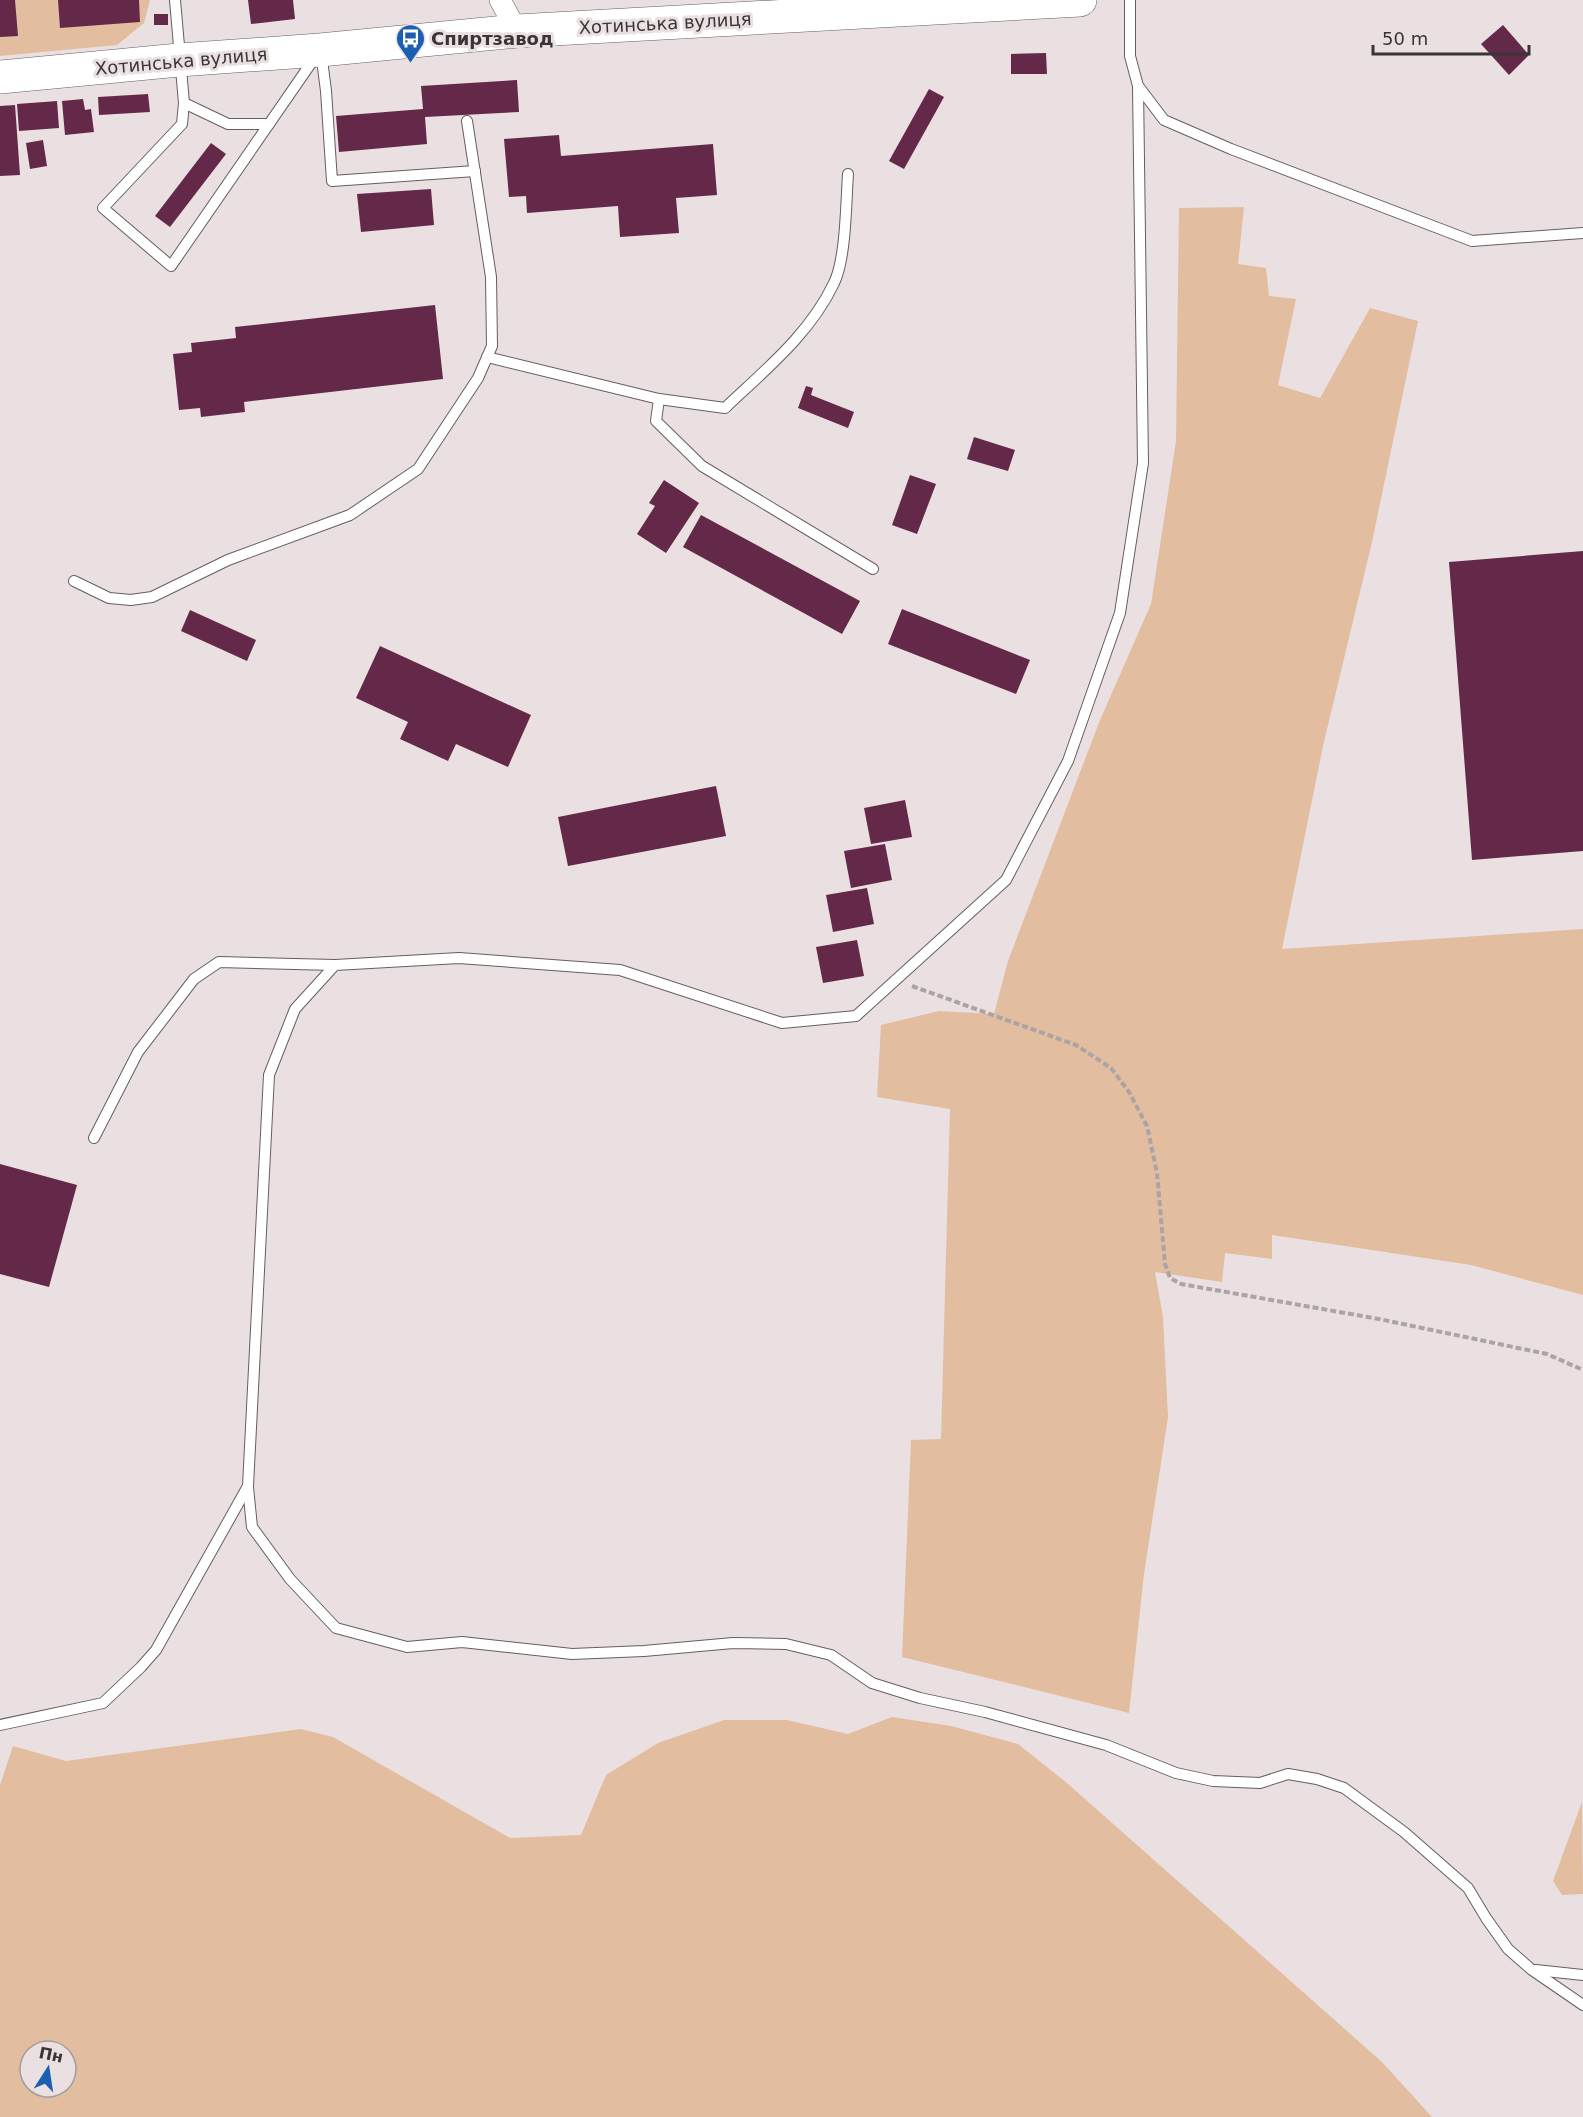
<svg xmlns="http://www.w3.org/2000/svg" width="1583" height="2117" font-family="'DejaVu Sans',sans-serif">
<rect width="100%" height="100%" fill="#eae0e1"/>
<!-- green -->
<g fill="#e3bda0" fill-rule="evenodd">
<polygon points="0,0 150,0 144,23 117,45 0,56"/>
<polygon points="1244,207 1238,264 1266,268 1269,296 1296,299 1278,385 1320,398 1370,308 1418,321 1372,542 1323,746 1282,949 1583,929 1583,1295 1471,1265 1272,1235 1272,1259 1225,1253 1222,1282 1155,1272 1163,1317 1168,1417 1144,1574 1129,1713 902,1657 911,1440 941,1439 950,1109 877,1097 881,1025 939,1011 994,1014 1008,961 1100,720 1151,604 1176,441 1179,208"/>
<path d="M892,1717l59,9 67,18 49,39 315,279 50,55h-1432v-332l13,-39 53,15 235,-32 32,8 177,101 71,-3 25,-60 52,-32 66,-23h63l61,14zM30,2051h36v36h-36z"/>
<polygon points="1582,1802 1583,1894 1562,1895 1553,1881"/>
</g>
<!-- building -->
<g fill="#642848">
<polygon points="0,0 15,0 18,36 0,37"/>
<polygon points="58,0 139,0 140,22 60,28"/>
<polygon points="248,0 293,0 295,19 251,24"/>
<rect x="154" y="14" width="14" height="11"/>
<polygon points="1503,25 1529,55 1509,75 1481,44"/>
<polygon points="1046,53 1047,74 1011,74 1011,54"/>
<polygon points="517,80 519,112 425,117 427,144 339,152 336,116 423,109 421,86"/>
<polygon points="929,89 944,97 904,169 889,161"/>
<polygon points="148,94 150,112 99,115 98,97"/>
<polygon points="83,99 85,110 91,109 94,132 65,135 62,101"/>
<polygon points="57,101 59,128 19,131 17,104"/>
<polygon points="15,105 20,175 0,176 0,106"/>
<polygon points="559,135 561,156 713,144 717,195 676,198 679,233 620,237 618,206 527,213 526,196 509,197 504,139"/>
<polygon points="43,140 47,166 30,169 26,143"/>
<polygon points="211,143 226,154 170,227 155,216"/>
<polygon points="431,189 434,225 361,232 357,194"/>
<polygon points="435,305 443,379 244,402 245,412 201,417 200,408 179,410 173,354 192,352 191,343 236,338 235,327"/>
<polygon points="806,386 813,388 811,395 854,412 848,428 798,408"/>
<polygon points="974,437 1015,450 1008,471 967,459"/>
<polygon points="910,475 936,484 917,534 892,525"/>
<polygon points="664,480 699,503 666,553 637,534 655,506 649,503"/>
<polygon points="701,515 860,601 842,634 683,547"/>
<polygon points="1583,551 1583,851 1472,860 1449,562"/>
<polygon points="902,609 1030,660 1016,694 888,644"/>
<polygon points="190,610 256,640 247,661 181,631"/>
<polygon points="380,646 531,715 508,767 456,744 448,761 400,739 408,722 356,698"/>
<polygon points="716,786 726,836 568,866 558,817"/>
<polygon points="905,800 912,837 871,844 864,808"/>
<polygon points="885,844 892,880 851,888 844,851"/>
<polygon points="867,888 874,924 833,932 826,895"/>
<polygon points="857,940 864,976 823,983 816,947"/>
<polygon points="0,1164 77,1185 49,1287 0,1274"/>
</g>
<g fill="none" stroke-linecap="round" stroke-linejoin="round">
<defs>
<g id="lane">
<polyline points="175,0 184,103 182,124 103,208 171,266 316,56"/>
<polyline points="321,52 326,91 332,181 475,171"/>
<polyline points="1139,87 1164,120 1231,149 1472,241 1583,233"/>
<polyline points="184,103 228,124 269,124"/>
<polyline points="487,357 659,399 656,421 702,466 873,569"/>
<path d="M659,399l66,9c40,-38 85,-74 109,-125 12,-24 12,-81 14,-109"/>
<polyline points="74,581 109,598 131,600 152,597 228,560 350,515 418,469 478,378 492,346 491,277 467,121"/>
<polyline points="94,1138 138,1052 194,979 219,962 335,965"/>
<polyline points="248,1487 252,1527 290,1579 336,1628 407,1647 462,1642 572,1654 644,1651 733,1643 786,1644 831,1655 872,1683 920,1698 985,1712 1106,1745 1176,1773 1213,1781 1260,1783 1288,1774 1317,1779 1344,1788 1404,1832 1468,1888 1486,1918 1508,1949 1532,1970 1583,2005"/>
<polyline points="0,1725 103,1703 141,1667 156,1650 248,1486 269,1075 295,1009 335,965 459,958 620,970 782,1023 856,1016 1006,880 1068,761 1120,613 1143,463 1138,86 1130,56 1130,0"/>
<polyline points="1536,1970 1583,1975"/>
</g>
<polyline id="street" points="500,0 517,31"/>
<polyline id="highway" points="0,77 179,60 320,50 517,31 1080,0"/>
</defs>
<!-- lane casing -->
<use href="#lane" stroke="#665e5e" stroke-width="12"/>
<!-- street casing -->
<use href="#street" stroke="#665e5e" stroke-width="22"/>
<!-- highway casing -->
<use href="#highway" stroke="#665e5e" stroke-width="34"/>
<!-- path -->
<polyline stroke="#aba3a4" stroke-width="4" stroke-dasharray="6 3" stroke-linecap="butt" points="912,986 1076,1045 1111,1068 1129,1092 1147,1126 1157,1173 1165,1264 1170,1278 1181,1284 1379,1319 1547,1354 1583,1370"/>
<!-- lane -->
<use href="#lane" stroke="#fff" stroke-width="10"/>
<!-- street -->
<use href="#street" stroke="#fff" stroke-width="21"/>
<!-- highway -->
<use href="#highway" stroke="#fff" stroke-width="33"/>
</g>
<!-- icons -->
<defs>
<symbol id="bus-pin" viewBox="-11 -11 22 30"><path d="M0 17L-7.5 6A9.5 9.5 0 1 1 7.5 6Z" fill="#1b5fb0" stroke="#eae0e1"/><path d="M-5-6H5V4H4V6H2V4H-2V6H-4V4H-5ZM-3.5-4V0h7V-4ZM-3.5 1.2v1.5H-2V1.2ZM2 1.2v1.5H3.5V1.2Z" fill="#fff"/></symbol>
</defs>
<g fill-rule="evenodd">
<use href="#bus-pin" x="394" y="22" width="33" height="45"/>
</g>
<g text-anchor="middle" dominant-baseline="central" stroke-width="6" stroke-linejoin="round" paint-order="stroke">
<!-- street labels -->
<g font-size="18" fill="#393536" stroke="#eae0e1">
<text transform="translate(665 23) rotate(-3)">Хотинська вулиця</text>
<text transform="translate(181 61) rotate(-5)">Хотинська вулиця</text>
</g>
<!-- poi labels -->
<g font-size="18" font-weight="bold" fill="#393536" stroke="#eae0e1" text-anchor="start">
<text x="431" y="38">Спиртзавод</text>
</g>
</g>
<!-- north arrow -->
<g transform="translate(48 2069) rotate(12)"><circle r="28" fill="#eae0e1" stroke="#a39c9d" stroke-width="1.5"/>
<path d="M0-4.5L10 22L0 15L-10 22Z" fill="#1b5fb0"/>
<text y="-9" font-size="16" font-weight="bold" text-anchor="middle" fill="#393536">Пн</text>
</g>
<!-- scale -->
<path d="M1373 45v9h156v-9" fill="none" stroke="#393536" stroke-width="3"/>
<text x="1382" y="45" font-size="18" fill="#393536" stroke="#eae0e1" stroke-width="4.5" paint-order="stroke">50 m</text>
</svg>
